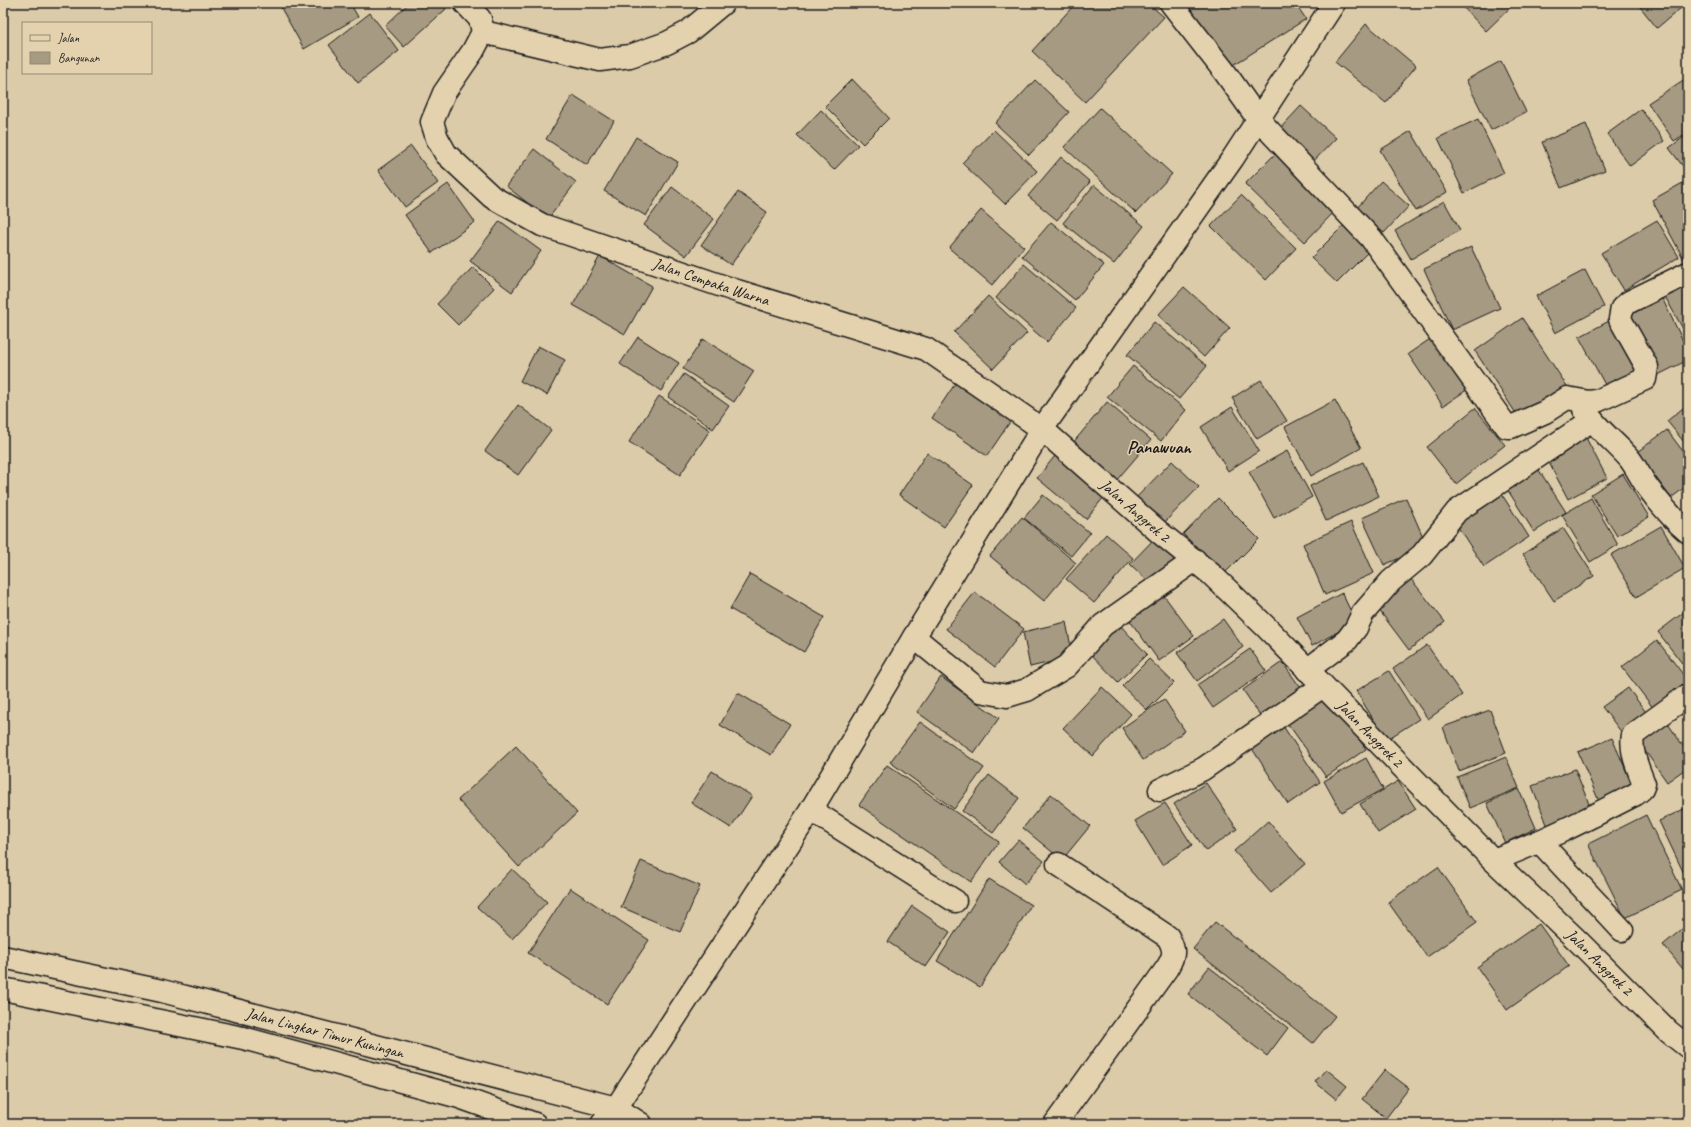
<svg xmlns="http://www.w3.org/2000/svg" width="1691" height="1127" font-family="Caveat,sans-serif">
<rect width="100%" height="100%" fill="#dccba9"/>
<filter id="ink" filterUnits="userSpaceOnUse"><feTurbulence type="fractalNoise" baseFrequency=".025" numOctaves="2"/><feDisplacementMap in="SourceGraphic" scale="8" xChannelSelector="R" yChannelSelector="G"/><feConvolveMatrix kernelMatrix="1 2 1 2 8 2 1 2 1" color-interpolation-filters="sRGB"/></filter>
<g filter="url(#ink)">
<!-- building -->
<g fill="#a69a82" stroke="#1c1c1c">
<polygon points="290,3 350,3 358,17 304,49 281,8"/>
<polygon points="409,3 440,3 446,9 404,47 385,26"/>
<polygon points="984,3 994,3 990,8"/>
<polygon points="1076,3 1148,3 1164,17 1085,102 1032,51"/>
<polygon points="1186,3 1295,3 1306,19 1227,69"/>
<polygon points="1459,3 1515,3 1486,31"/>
<polygon points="1637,3 1687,3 1657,28"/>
<polygon points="370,13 399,51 358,83 329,45"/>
<polygon points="1366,24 1416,66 1386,103 1335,62"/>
<polygon points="1501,61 1526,112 1491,130 1466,80"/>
<polygon points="1688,77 1688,132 1674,141 1648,103"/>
<polygon points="852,79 889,118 863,144 825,106"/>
<polygon points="1035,80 1069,112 1029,155 995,123"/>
<polygon points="573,95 614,121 587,165 546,139"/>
<polygon points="1301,106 1336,138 1308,167 1274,135"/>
<polygon points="1100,108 1172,174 1136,213 1064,147"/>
<polygon points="1641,109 1664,141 1630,166 1607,134"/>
<polygon points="821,110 858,145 834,170 797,135"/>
<polygon points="1478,119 1504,173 1464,193 1438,138"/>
<polygon points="1586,124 1605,170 1561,188 1542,142"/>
<polygon points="994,130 1037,171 1005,204 962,163"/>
<polygon points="1411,131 1447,192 1416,211 1380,150"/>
<polygon points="1688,134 1688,173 1669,148"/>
<polygon points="636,137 678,162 646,216 604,191"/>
<polygon points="411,146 438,183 405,207 378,170"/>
<polygon points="534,149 576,182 548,219 506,186"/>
<polygon points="1276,153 1335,211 1305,242 1245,184"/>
<polygon points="1061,157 1090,182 1057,220 1028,196"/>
<polygon points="1688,180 1688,267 1652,200"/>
<polygon points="1381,181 1409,206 1384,233 1356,209"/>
<polygon points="448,184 475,222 432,253 405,215"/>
<polygon points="1094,185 1144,226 1114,264 1063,223"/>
<polygon points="672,187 714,219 686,256 644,225"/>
<polygon points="738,192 767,212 731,265 701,245"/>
<polygon points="1241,195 1296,248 1266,280 1211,226"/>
<polygon points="1444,201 1460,230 1411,259 1395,231"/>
<polygon points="981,210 1024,247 992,285 949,248"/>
<polygon points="1657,220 1679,257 1624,290 1601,253"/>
<polygon points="500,221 541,251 512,292 470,261"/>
<polygon points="1051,222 1104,265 1075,300 1022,256"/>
<polygon points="1344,225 1369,251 1337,283 1311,258"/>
<polygon points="1471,247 1500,308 1452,330 1424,269"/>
<polygon points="600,256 652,286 625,334 573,305"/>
<polygon points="1024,264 1076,308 1047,342 996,298"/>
<polygon points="473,267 494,288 458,325 437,304"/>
<polygon points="1585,270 1604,307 1555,333 1536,296"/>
<polygon points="1688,280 1688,338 1663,293"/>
<polygon points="1184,287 1230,328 1204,357 1158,315"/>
<polygon points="988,296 1027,333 993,369 954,332"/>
<polygon points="1661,296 1688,351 1688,360 1658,375 1627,313"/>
<polygon points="1522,318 1567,386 1519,418 1475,351"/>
<polygon points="1609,321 1638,376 1609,392 1579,337"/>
<polygon points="1154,322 1207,366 1179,399 1127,355"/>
<polygon points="1439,333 1474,385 1443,406 1408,354"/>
<polygon points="638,337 679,363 661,391 620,364"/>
<polygon points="703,339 754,371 734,402 683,369"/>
<polygon points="538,346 565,360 547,395 520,381"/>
<polygon points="1133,366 1186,410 1161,441 1107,397"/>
<polygon points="684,374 729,406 713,429 668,397"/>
<polygon points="959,378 1014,416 987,456 932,418"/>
<polygon points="1261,380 1287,421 1257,439 1232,398"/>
<polygon points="659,396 710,430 680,475 629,442"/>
<polygon points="1335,400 1361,448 1311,476 1285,427"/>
<polygon points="1107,402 1151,440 1115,482 1072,444"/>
<polygon points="1688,404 1688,447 1667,421"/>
<polygon points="518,405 551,430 518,475 485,451"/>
<polygon points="1232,407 1259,451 1228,471 1201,427"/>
<polygon points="1475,408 1505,445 1456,484 1427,447"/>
<polygon points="1667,430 1688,458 1688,485 1671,498 1637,452"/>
<polygon points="1584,434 1607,478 1568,499 1545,455"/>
<polygon points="1059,451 1108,492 1086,519 1037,478"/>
<polygon points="1287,451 1312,497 1274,518 1249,472"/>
<polygon points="927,453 973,485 944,527 899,495"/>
<polygon points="1172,461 1199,487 1161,526 1134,500"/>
<polygon points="1363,462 1379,496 1326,521 1310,486"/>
<polygon points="1535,464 1566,512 1534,532 1504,484"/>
<polygon points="1623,474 1649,517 1617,536 1591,494"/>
<polygon points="1499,490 1529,537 1484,567 1454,521"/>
<polygon points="1043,495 1090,533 1071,556 1024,518"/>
<polygon points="1218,498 1259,539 1224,574 1183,534"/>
<polygon points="1406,498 1427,546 1384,565 1362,518"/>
<polygon points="1591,498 1618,545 1590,562 1562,515"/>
<polygon points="1022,517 1076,563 1044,601 990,556"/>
<polygon points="1351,522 1374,573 1325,595 1303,544"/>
<polygon points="1661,526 1685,568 1636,597 1611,555"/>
<polygon points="1563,528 1594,576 1554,601 1523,554"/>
<polygon points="1106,534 1133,558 1094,603 1066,579"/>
<polygon points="1155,538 1178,560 1153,586 1130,564"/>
<polygon points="750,574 824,617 804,652 730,609"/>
<polygon points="1411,579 1445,622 1409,650 1376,606"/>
<polygon points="975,592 1024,629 995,667 946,629"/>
<polygon points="1162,593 1194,636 1159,661 1128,618"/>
<polygon points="1342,593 1356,622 1312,646 1297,617"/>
<polygon points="1688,609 1688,671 1658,632"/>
<polygon points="1223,619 1243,647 1197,681 1177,653"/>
<polygon points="1066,622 1073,657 1030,667 1023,632"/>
<polygon points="1117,622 1147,654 1118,682 1087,650"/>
<polygon points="1657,640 1688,681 1688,689 1657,713 1622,667"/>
<polygon points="1427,645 1462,695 1428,719 1393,669"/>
<polygon points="1250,649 1266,671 1213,708 1197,685"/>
<polygon points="1149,659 1174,683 1147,710 1122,686"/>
<polygon points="1282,662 1306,695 1266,724 1243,690"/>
<polygon points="1389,671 1419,719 1386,740 1356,691"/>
<polygon points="941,677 999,718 974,753 917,712"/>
<polygon points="1102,687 1131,714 1093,756 1063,728"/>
<polygon points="1628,688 1651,719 1626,738 1602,707"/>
<polygon points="738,693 790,724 771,755 720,725"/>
<polygon points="1325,693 1366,749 1326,777 1286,721"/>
<polygon points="1164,699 1185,731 1143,760 1122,728"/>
<polygon points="1490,710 1506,753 1459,771 1443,727"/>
<polygon points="1664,718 1688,753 1688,767 1667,782 1636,738"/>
<polygon points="1688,718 1688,729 1683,722"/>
<polygon points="920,722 984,768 954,809 890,762"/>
<polygon points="1283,726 1320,782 1288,804 1251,747"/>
<polygon points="1612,738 1635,791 1601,806 1578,752"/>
<polygon points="516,746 577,813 519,867 458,800"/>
<polygon points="1506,757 1519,788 1470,808 1457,777"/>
<polygon points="1366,758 1383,789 1341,812 1324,781"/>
<polygon points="887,765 999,842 971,882 859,805"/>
<polygon points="1575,769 1591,809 1548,827 1532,786"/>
<polygon points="712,771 752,796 731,828 691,803"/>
<polygon points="989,775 1019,798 993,833 962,811"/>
<polygon points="1398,781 1416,809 1378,833 1360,804"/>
<polygon points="1206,783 1237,829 1206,851 1174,804"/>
<polygon points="1519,789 1536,828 1505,843 1487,803"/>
<polygon points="1051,794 1090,826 1062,860 1023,828"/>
<polygon points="1165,803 1192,845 1162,865 1135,821"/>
<polygon points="1688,807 1688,882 1659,821"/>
<polygon points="1646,815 1682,890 1625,918 1588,844"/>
<polygon points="1268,821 1305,864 1271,893 1234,851"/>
<polygon points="1018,840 1044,861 1025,884 999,862"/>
<polygon points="641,861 700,886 680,932 621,907"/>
<polygon points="1438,867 1477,922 1427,957 1388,902"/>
<polygon points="512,869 547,902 512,939 477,907"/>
<polygon points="989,879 1031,905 980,987 937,961"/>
<polygon points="570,888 649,940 607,1004 528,953"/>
<polygon points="912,906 950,932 926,967 888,942"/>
<polygon points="1215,922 1335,1016 1313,1043 1193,949"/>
<polygon points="1539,924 1569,966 1507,1010 1477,967"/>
<polygon points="1688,924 1688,975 1663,945"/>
<polygon points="1209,967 1288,1028 1267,1056 1188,994"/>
<polygon points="1326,1069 1347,1086 1336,1099 1315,1082"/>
<polygon points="1385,1070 1409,1088 1386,1118 1362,1099"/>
</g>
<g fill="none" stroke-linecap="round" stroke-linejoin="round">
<defs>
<g id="minor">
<path id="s1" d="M465,3l15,16 3,13 -10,19 -29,42 -12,29 5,16 9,16 46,43 50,28 195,66 189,58 116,80 117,103 52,42 55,53 227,233 87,83 89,89 19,15"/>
<polyline points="1171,3 1224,71 1258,119 1371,238 1507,427 1511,427 1545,412 1567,398 1589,402 1597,401 1645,379 1647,367 1620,319 1622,308 1629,302 1688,273"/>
<polyline points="483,32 600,60 630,56 667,43 688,32 723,3"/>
<path d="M1584,409c12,19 30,32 45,49 8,10 12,21 20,31 11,15 25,31 39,43"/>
<polyline points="914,637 980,691 1007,696 1027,690 1067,666 1103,625 1195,560"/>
<polyline points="1307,670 1347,640 1356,628 1363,613 1391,581 1422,555 1457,511 1592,420"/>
<polyline points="1160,790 1203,769 1323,686"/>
<polyline points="811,810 955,901"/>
<polyline points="1540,842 1622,930"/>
<path d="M1493,860c50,-18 96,-42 143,-66l6,-5 2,-5c-6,-16 -14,-32 -11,-49l55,-40"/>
<polyline points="602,1124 616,1108 811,810 914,637 1042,429 1233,158 1334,3"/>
<path d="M1055,1124l112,-156c8,-13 8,-18 1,-31l-110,-73"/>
</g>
<g id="major">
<path id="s2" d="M3,957l159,34 454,117 25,16"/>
<polyline points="3,989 243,1038 459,1097 535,1124"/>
</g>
</defs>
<!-- minor casing -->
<use href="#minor" stroke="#1c1c1c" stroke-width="25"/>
<!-- major casing -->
<use href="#major" stroke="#1c1c1c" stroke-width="25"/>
<!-- minor -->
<use href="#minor" stroke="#e4d2af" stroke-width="22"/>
<!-- major -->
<use href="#major" stroke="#e4d2af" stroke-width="22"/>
</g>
</g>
<g text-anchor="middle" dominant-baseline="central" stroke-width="3" stroke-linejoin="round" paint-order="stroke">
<!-- street labels -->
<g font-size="16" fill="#1c1c1c" stroke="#e4d2af">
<text stroke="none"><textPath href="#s1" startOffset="473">Jalan Cempaka Warna</textPath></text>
<text stroke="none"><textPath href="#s1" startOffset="963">Jalan Anggrek 2</textPath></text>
<text stroke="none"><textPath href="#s1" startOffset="1287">Jalan Anggrek 2</textPath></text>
<text stroke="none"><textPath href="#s1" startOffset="1611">Jalan Anggrek 2</textPath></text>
<text stroke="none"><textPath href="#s2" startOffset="331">Jalan Lingkar Timur Kuningan</textPath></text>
</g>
<!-- quarter labels -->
<g font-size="18" font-weight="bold" fill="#1c1c1c" stroke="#e4d2af">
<text x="1159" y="447">Panawuan</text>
</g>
</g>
<!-- margin -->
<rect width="1691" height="1127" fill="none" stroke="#e4d2af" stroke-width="16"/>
<rect x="8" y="8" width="1675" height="1111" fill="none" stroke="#1c1c1c" stroke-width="1.5" filter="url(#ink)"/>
<!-- legend -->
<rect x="22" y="22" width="130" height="52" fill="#e4d2af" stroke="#948974"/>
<rect x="30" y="35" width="20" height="6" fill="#e4d2af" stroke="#948974"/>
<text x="58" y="42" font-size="12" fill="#1c1c1c">Jalan</text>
<rect x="30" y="52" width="20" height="12" fill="#a69a82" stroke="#948974"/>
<text x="58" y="62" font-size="12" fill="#1c1c1c">Bangunan</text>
</svg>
